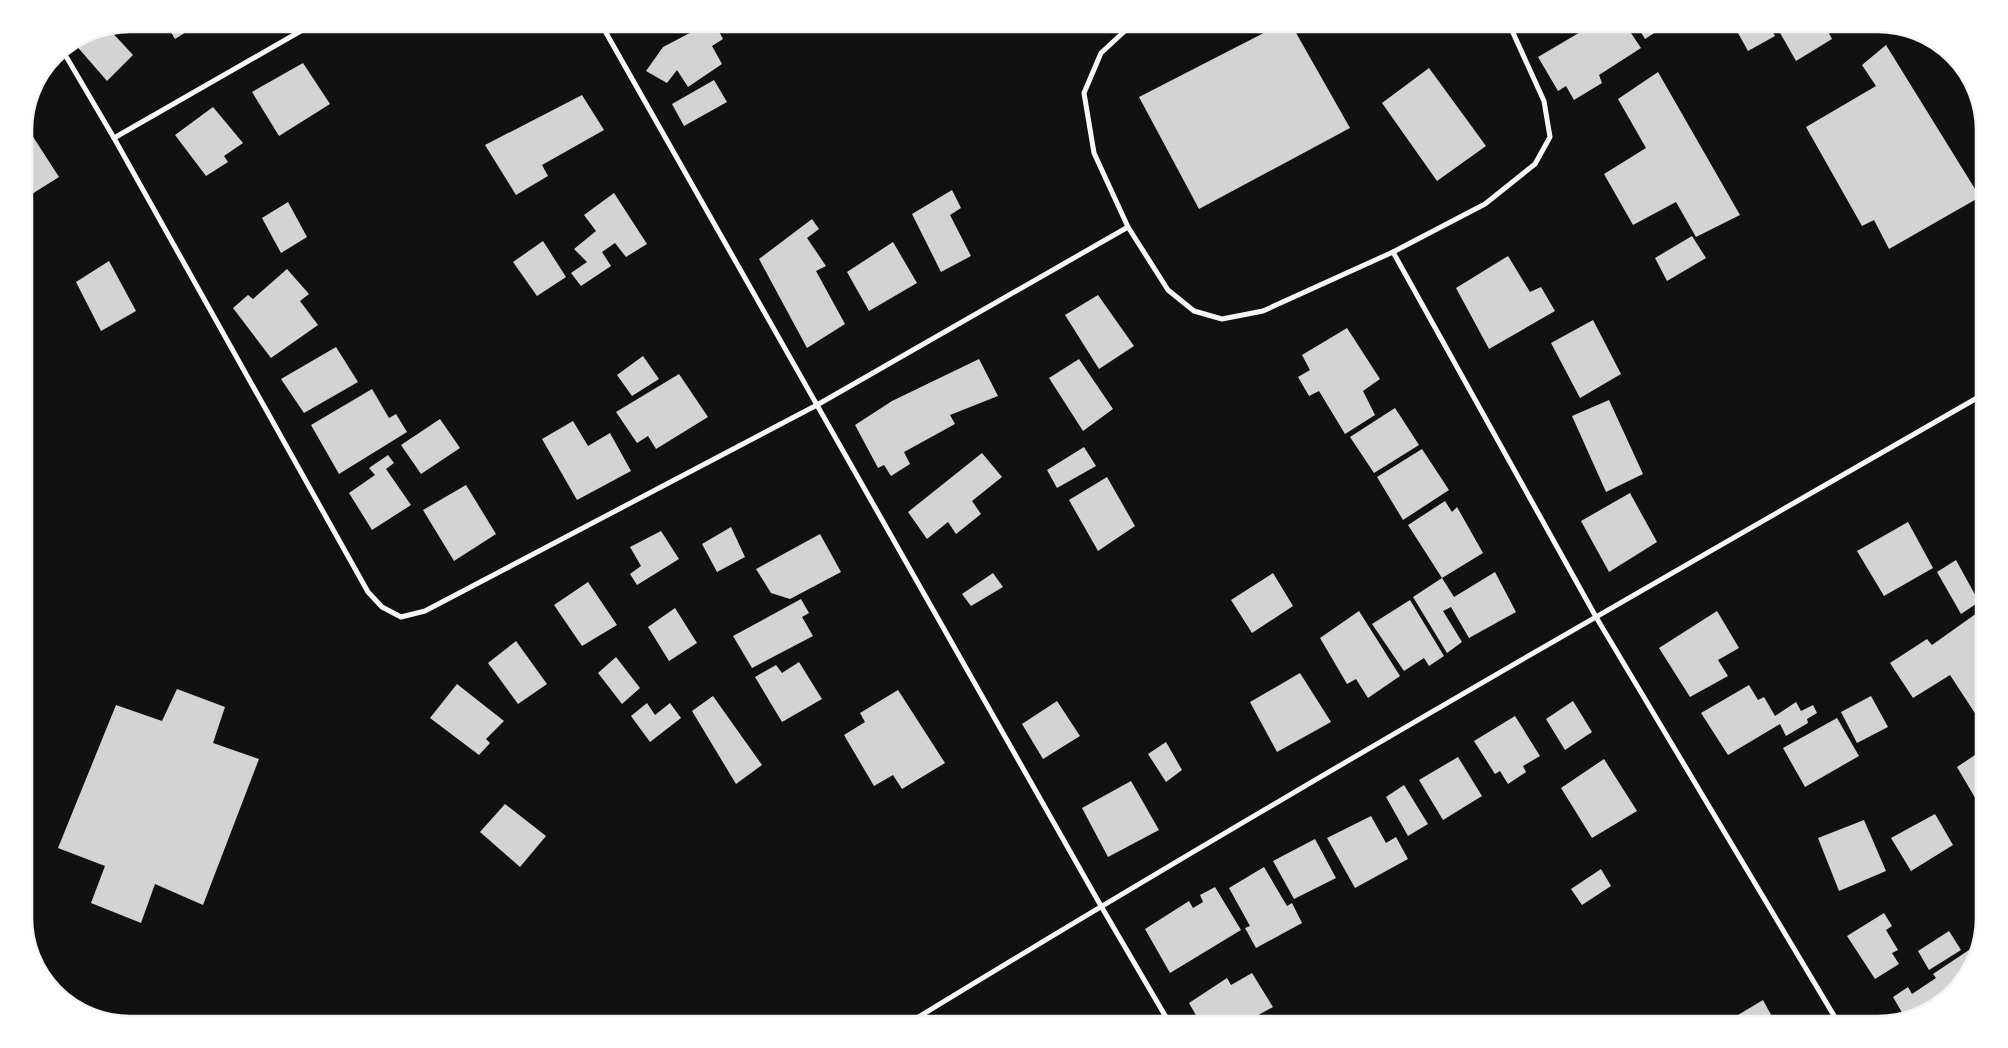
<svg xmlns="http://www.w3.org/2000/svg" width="2008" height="1048" font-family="Manrope,sans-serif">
<rect width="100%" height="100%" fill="#111"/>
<!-- building -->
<g fill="#d3d3d3">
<polygon points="166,24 199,24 175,39"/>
<polygon points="640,24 657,24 644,31"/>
<polygon points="707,24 715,24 723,39 712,46 722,64 688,87 677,70 667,83 646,71 663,47"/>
<polygon points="1281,24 1291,24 1350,128 1199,209 1139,97"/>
<polygon points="1594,24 1625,24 1641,48 1599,75 1602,83 1574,100 1566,86 1558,91 1538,57"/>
<polygon points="1636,24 1664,24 1665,26 1645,39"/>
<polygon points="1733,24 1768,24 1775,36 1748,51"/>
<polygon points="1775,24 1824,24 1832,39 1796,61"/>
<polygon points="108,28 133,55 107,81 74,43 89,32"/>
<polygon points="1886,45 1980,197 1889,249 1874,220 1862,226 1806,127 1876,86 1862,65"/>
<polygon points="303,63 330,104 279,136 252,92"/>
<polygon points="1429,68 1486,146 1437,181 1382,103"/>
<polygon points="1658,72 1740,215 1696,237 1676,202 1633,225 1604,174 1646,148 1618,99"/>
<polygon points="714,80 727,102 684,126 672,104"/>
<polygon points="582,95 604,130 542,165 548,176 516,195 485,145"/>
<polygon points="213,107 243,143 224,156 228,162 206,176 175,135"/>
<polygon points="30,132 59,177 24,199 24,136"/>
<polygon points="952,190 961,208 950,215 971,256 941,272 912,214"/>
<polygon points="614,193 647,244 626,257 615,243 602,252 611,266 581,286 571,273 587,262 574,249 596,231 584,215"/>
<polygon points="288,202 307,237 281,253 262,218"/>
<polygon points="812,219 819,229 807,238 826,266 816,271 845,324 807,348 759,259"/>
<polygon points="1692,236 1706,258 1667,281 1655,258"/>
<polygon points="543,241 566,277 537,296 513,262"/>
<polygon points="893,242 917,283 869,311 847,272"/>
<polygon points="1508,256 1530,292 1541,287 1555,311 1489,349 1456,288"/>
<polygon points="109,261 136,311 101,331 76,282"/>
<polygon points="287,269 309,294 300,301 318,325 271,358 233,308 248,295 253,299"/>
<polygon points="1098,295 1134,346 1099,369 1065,315"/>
<polygon points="1593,320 1621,374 1580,398 1551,343"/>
<polygon points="1347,328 1380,379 1363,391 1375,415 1345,434 1319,391 1309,396 1298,377 1310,370 1302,355"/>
<polygon points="336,347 358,382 304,413 281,379"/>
<polygon points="643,356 659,379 632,396 617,375"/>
<polygon points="979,359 998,396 950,415 955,424 904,452 910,464 891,476 884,465 878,468 855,425 892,401"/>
<polygon points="1079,359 1113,409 1083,431 1049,378"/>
<polygon points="679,374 708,417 656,449 648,436 637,443 616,412"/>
<polygon points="372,389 389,418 396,414 407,432 339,474 311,425"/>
<polygon points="1609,400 1643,474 1606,492 1572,416"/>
<polygon points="1395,408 1419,445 1374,473 1350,437"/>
<polygon points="440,419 460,448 421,474 401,445"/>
<polygon points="573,421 588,446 610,433 631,471 577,500 542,439"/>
<polygon points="1084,447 1096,466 1057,488 1047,470"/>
<polygon points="1422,449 1449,490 1403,520 1377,477"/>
<polygon points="982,453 1002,477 972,501 981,514 956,534 948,522 927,539 908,512"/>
<polygon points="388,455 394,463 386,469 411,505 372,530 349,493 375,475 369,468"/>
<polygon points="1107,477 1135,526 1098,551 1069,500"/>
<polygon points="466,485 496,534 454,561 423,510"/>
<polygon points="1630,493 1657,542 1609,572 1581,521"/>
<polygon points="1445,501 1452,512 1457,507 1483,553 1442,578 1408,525"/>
<polygon points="1908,522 1933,568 1884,596 1857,551"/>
<polygon points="731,527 745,557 717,572 702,544"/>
<polygon points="661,531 679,559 637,585 630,574 641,566 630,547"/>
<polygon points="820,534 841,572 790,599 771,593 756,569"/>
<polygon points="1956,560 1979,602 1961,614 1937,572"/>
<polygon points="1495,572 1516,612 1469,638 1451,607 1443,611 1462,642 1447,653 1413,597 1442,578 1454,597"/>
<polygon points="993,573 1003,587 971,606 962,594"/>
<polygon points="1273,573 1293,606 1252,633 1231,600"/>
<polygon points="588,582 617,625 582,646 554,605"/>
<polygon points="801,599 809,613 802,617 813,636 752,668 733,636"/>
<polygon points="1410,600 1444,656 1429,666 1424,658 1404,671 1372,624"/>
<polygon points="675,608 697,643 669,661 648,627"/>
<polygon points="1984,608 1984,727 1950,675 1913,698 1890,663 1927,639 1932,645"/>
<polygon points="1359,611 1400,676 1368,698 1356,679 1347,684 1320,638"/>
<polygon points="1717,611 1739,648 1718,660 1728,676 1690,697 1659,648"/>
<polygon points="516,641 547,684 518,704 488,663"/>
<polygon points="616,657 640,688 622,704 598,673"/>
<polygon points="799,662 822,699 782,722 755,677 776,665 782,673"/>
<polygon points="1300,673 1331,722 1277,752 1250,702"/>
<polygon points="457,684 504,721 486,739 490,743 479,755 430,718"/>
<polygon points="1749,685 1758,700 1764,697 1775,716 1796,702 1801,711 1813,705 1817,713 1807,719 1808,723 1786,736 1780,724 1728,755 1701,713"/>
<polygon points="177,689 225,707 213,743 259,759 203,905 155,884 141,923 91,903 105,866 58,848 116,705 162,721"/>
<polygon points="898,690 945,763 902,789 893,775 874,786 844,735 865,722 860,713"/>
<polygon points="713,696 762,765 736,784 692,711"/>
<polygon points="1871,696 1888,727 1857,743 1841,712"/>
<polygon points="1057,701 1080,736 1043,759 1022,724"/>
<polygon points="1573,701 1592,732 1565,750 1546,719"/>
<polygon points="647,703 655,715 670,703 681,718 650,742 631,716"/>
<polygon points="1515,716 1540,756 1523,766 1526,772 1508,784 1500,771 1495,774 1474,741"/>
<polygon points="1837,718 1859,756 1805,787 1783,748"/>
<polygon points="1166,742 1182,770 1166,782 1148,754"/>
<polygon points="1984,749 1984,813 1957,767"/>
<polygon points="1458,757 1482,796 1443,820 1419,780"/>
<polygon points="1604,759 1637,811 1592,838 1561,788"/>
<polygon points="1131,781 1159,830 1108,857 1082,808"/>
<polygon points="1404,785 1428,824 1408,836 1386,797"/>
<polygon points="505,804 546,836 520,867 480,832"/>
<polygon points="1935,814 1953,845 1911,871 1891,838"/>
<polygon points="1371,816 1386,843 1396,837 1408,859 1355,888 1327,838"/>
<polygon points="1864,820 1886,871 1839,891 1818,838"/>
<polygon points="1315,839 1336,878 1294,899 1273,861"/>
<polygon points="1264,867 1287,906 1292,903 1302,923 1256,948 1245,928 1250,926 1229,888"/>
<polygon points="1601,869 1611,886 1582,905 1571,889"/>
<polygon points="1215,887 1241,930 1170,973 1145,929 1189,901 1193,908 1203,902 1200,895"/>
<polygon points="1884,913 1892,926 1886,930 1898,950 1892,953 1899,964 1875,979 1847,936"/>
<polygon points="1949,931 1961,950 1929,970 1918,951"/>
<polygon points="1978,944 1973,965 1936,1006 1904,1016 1893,997 1908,987 1912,994 1936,978 1933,974"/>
<polygon points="1252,973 1273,1007 1249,1020 1252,1024 1201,1024 1189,1003 1227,978 1231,985"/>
<polygon points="1763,1000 1776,1024 1723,1024"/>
</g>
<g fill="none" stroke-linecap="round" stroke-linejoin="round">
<!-- minor -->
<g stroke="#f5f5f5" stroke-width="5">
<polyline points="601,24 1101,906 1170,1024"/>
<polyline points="1135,24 1128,28 1101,53 1084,93 1094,153 1128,227 1168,290 1194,311 1222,319 1263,311 1393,252 1485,204 1535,164 1550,137 1544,101 1509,24"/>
<polyline points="67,58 114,138 368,592 382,607 401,617 425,611 817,405 1128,227"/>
<polyline points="114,138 313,24"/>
<polyline points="1393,252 1596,617 1839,1024"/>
<path d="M907,1024c355,-217 716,-423 1077,-630"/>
</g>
</g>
<!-- crop -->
<path d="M0 0H2008V1048H0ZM130 32H1878A98 98 0 0 1 1976 130V918A98 98 0 0 1 1878 1016H130A98 98 0 0 1 32 918V130A98 98 0 0 1 130 32Z" fill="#fff" fill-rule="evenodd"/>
<path fill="none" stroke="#f5f5f5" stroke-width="2.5" d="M130 32H1878A98 98 0 0 1 1976 130V918A98 98 0 0 1 1878 1016H130A98 98 0 0 1 32 918V130A98 98 0 0 1 130 32Z"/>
</svg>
